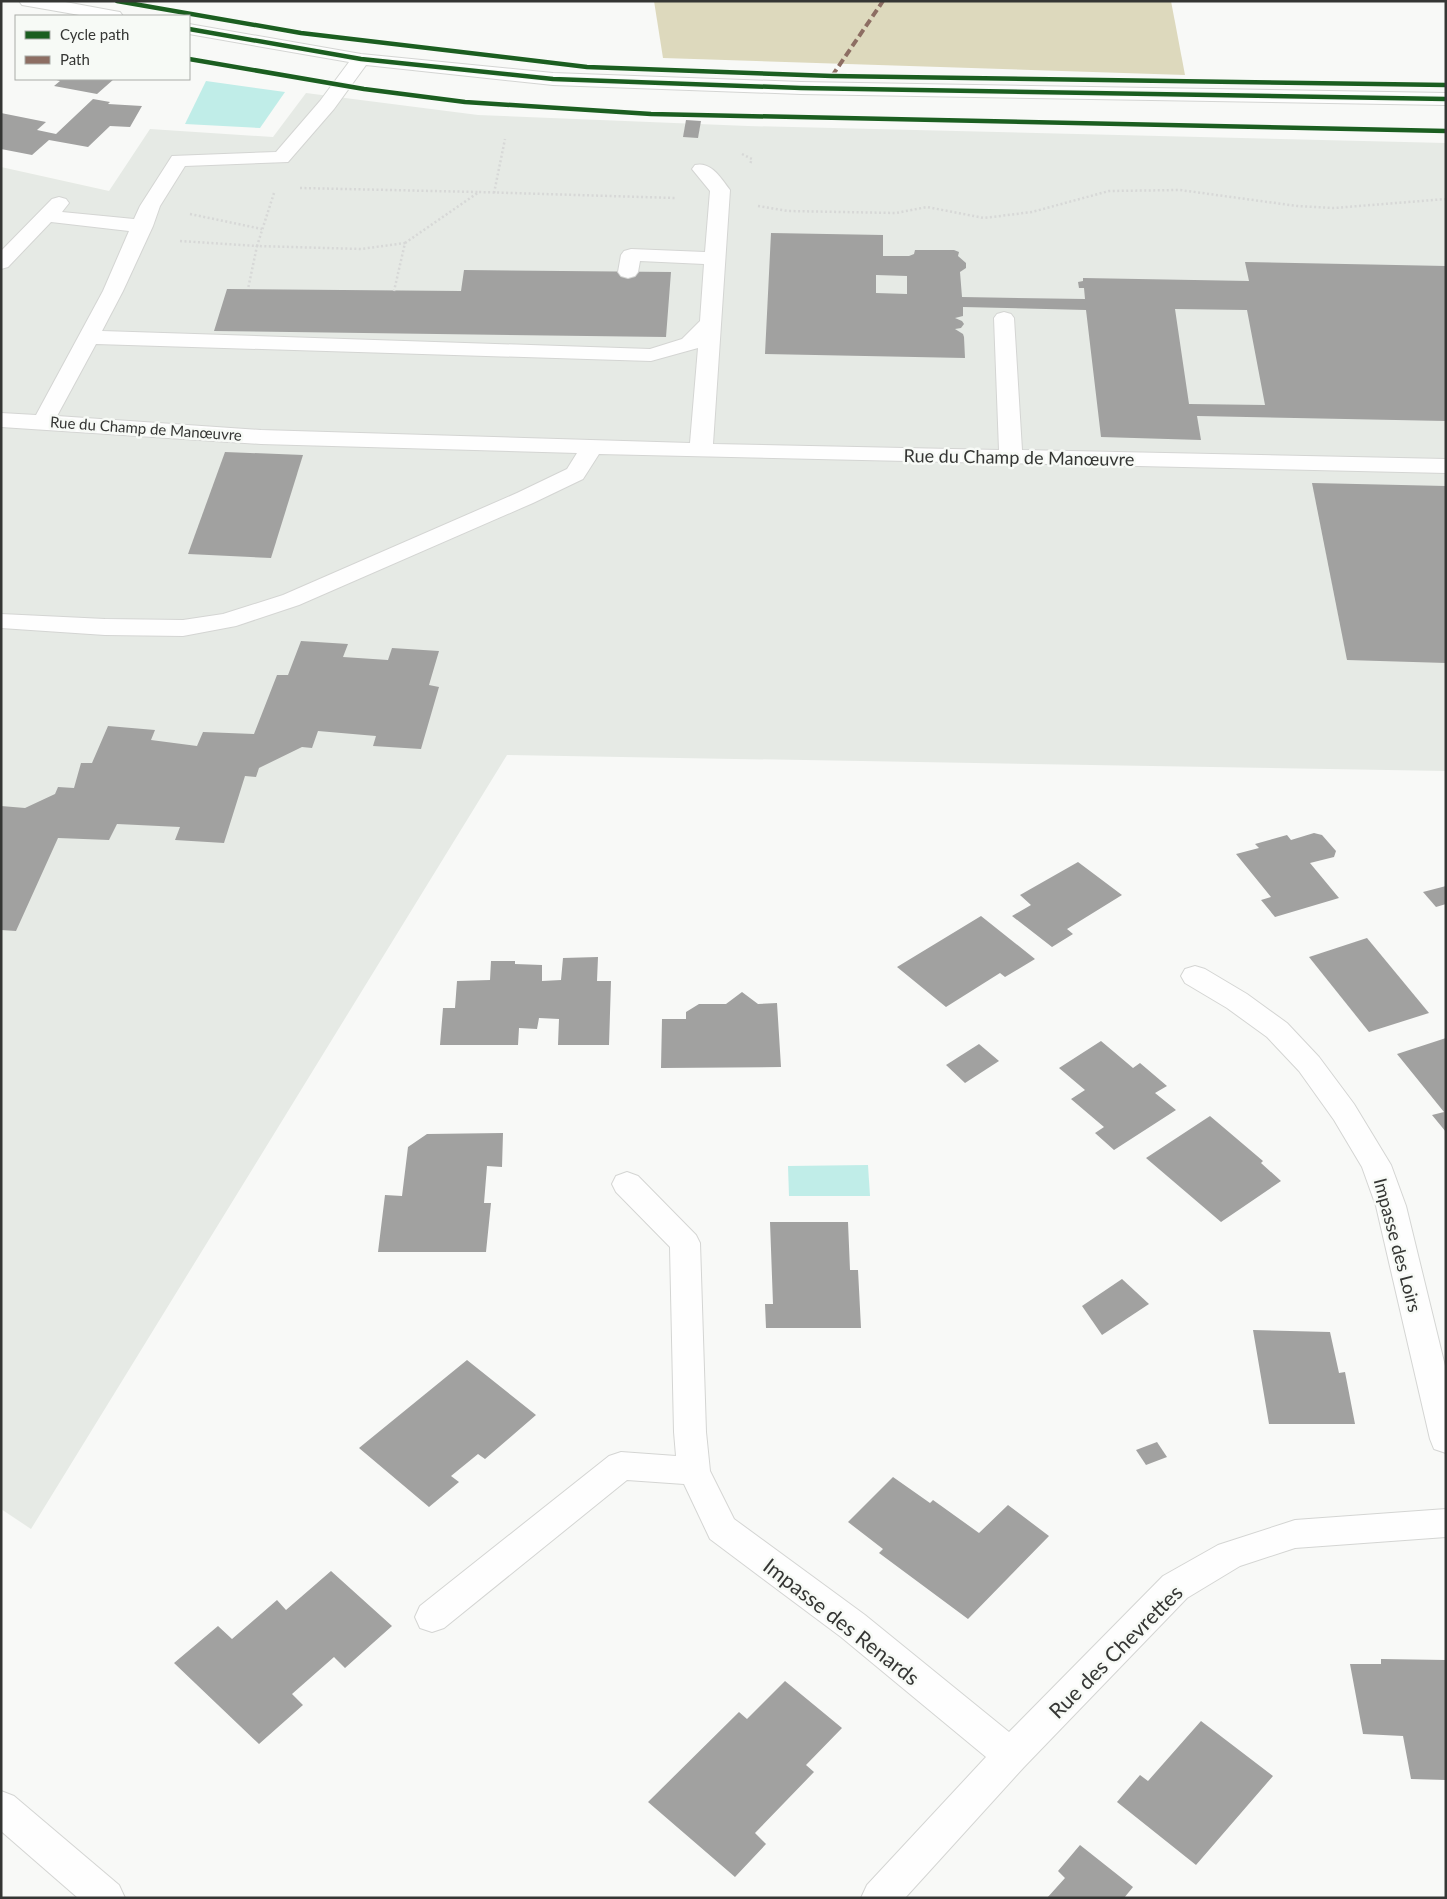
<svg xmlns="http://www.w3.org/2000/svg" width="1447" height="1899" font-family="Lato,sans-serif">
<rect width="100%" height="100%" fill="#f8f9f7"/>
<!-- built -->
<polygon fill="#e6eae5" points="306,93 478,115 748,126 1446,143 1446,771 507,755 31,1529 1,1509 1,167 109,191 150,129 273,137"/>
<!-- forest -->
<polygon fill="#ddd9bd" points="654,1 1171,1 1185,75 663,58"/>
<!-- water -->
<g fill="#c0ede8">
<polygon points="206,81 285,92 260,128 185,124"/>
<polygon points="868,1165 870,1196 789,1196 788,1166"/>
</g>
<!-- building -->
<g fill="#a1a1a0" fill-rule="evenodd">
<polygon points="53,79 114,79 97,94 54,86 60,81"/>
<polygon points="93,99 110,102 108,104 142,106 130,127 110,126 88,147 49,140 32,155 1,149 1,113 46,122 37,130 56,134"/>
<polygon points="686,120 701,121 698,138 683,137"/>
<path d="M771,233l112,2v21h26l5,-2 1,-4h39l5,2 -1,4 8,7v5l-6,4 2,25 123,2 -1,-11h-5l-1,-6 5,-1v-3l166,3 -4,-19 201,4v155l-249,-5 4,24 -100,-3 -15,-127 -123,-3v9l-8,2 7,3 2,3 -3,4 -6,1 8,5 1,3 1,21 -200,-4zM876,275l31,1v18l-31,-1zM1175,309l72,1 18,95 -76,-1z"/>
<polygon points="464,270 671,272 666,337 214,331 227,289 461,291"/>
<polygon points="225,452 303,455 271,558 188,554"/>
<polygon points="1312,483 1446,486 1446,663 1347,660"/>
<polygon points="301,641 348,644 343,657 388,660 392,648 439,651 429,685 439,687 421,749 373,746 376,736 318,731 312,748 302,747 259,768 256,777 245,776 224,843 175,840 180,827 117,824 109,840 58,838 16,931 1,930 1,806 25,808 55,794 58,787 74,788 81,763 92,763 108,726 155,730 151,740 197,746 203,732 254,734 277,675 288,675"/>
<polygon points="1314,833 1322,835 1336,851 1334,857 1310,863 1339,898 1275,917 1261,900 1271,897 1236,854 1259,848 1255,844 1287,835 1291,840"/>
<polygon points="1078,862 1122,895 1067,929 1073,934 1052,947 1012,916 1031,905 1020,895"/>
<polygon points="1446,886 1446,904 1436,907 1423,892"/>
<polygon points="981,916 1035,959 1005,977 1000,973 946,1007 897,967"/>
<polygon points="1367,938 1429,1013 1369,1032 1309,957"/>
<polygon points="598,957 597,981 611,981 609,1045 558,1045 559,1019 539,1018 537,1029 519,1028 518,1045 440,1045 443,1008 455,1008 457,981 490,980 491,961 515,961 515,964 542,965 542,981 561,980 563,958"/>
<polygon points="742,992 758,1004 777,1003 781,1067 661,1068 662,1019 686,1019 686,1012 699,1004 726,1004"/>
<polygon points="1446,1038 1446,1132 1432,1115 1444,1112 1397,1054"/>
<polygon points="1101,1041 1133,1068 1140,1063 1167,1086 1155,1093 1176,1110 1114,1150 1095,1133 1104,1127 1071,1099 1085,1090 1059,1068"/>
<polygon points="979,1044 999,1061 965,1083 946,1065"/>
<polygon points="1210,1116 1263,1161 1261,1163 1281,1181 1221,1222 1146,1158"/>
<polygon points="503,1133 502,1167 487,1166 484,1203 491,1203 486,1252 378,1252 385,1195 402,1196 408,1147 427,1134"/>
<polygon points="770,1222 848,1222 850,1270 858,1270 861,1328 766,1328 765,1304 773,1304"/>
<polygon points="1122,1279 1149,1304 1102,1335 1082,1306"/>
<polygon points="1253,1330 1330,1332 1339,1373 1345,1372 1355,1424 1269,1424"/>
<polygon points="467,1360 536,1415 485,1459 478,1454 451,1476 459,1482 429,1507 359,1448"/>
<polygon points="1157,1442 1167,1457 1146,1465 1136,1450"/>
<polygon points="893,1477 930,1503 933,1500 979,1533 1008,1505 1049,1536 968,1619 879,1553 883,1549 848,1522"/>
<polygon points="331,1571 392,1626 345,1668 334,1657 292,1694 303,1705 259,1744 174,1663 218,1626 232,1639 277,1600 286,1610"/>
<polygon points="1381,1659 1446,1660 1446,1780 1411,1779 1403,1736 1363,1734 1350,1664 1381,1664"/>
<polygon points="785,1681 842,1728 806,1765 814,1772 755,1833 766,1844 735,1877 648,1802 739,1712 747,1719"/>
<polygon points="1201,1721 1273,1776 1196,1865 1117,1802 1140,1775 1148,1781"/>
<polygon points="1080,1845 1133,1887 1124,1898 1047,1898 1065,1878 1058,1871"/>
</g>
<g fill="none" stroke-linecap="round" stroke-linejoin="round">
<defs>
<g id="minor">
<polygon points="19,1 60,1 114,11 120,12 123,16 85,16 28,6 22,5"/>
<path d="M189,24l172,30 192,19 248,9 645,11v12l-645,-11 -248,-9 -187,-20 -32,44 -46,53 -103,4 -25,40 -7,20 -30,65 -21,40 548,18 32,-10 18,-18 4,-57 -64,-3 -2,11 -3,4 -7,2 -7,-2 -3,-4 3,-17 3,-4 7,-2 74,3 5,-61 -18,-22 3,-4c16,-4 26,13 35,25l-17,254 286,6 -5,-132 3,-4 7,-2 7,2 3,4 8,132 424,9v14l-847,-19 -16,25 -50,24 -234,102 -63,21 -53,10 -78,-1 -104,-7v-14l104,5 78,1 40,-6 60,-19 234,-102 50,-24 10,-16 -316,-9 -260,-17v-14l35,2 67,-124 26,-60 -78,-9 -43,45 -7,2v-18l51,-52 7,-2 7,2 3,4 -7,9 72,7 6,-13 32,-50 104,-4 44,-51 29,-39 -160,-28zM96,344l555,17 47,-13 -8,95 -429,-13 -204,-14z"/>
<polygon points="1195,966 1205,969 1247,994 1287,1023 1319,1057 1354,1104 1391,1165 1406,1206 1446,1370 1446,1453 1434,1449 1430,1439 1376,1206 1362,1167 1334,1120 1299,1071 1267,1037 1227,1008 1185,983 1181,976 1185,969"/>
<polygon points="627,1172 638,1176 696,1235 700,1243 706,1432 710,1471 734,1519 865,1615 1009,1732 1163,1576 1218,1545 1295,1520 1446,1509 1446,1537 1295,1548 1240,1566 1187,1598 1024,1767 905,1898 861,1898 867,1885 986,1757 841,1637 710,1539 684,1484 627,1480 444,1628 432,1632 420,1628 415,1617 420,1606 609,1456 621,1452 676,1456 674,1432 670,1247 616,1192 612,1184 616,1176"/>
<polygon points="1,1791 14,1796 119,1885 125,1898 78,1898 1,1831"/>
</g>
</defs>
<!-- minor casing -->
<use href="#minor" stroke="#d4d5d3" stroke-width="2"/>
<!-- path -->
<g stroke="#d7d8d7" stroke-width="2.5" stroke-dasharray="2 2.5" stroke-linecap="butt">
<polyline points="742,154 752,159 750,164"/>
<polyline points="300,188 478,192"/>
<polyline points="274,193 257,246 361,249 405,243 394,291"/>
<polyline points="494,193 505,139"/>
<polyline points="758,206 788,211 896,213 927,207 984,218 1032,212 1109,191 1180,190 1297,206 1334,208 1446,199"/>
<polyline points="190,214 262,229"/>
<polyline points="180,241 257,246 248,289"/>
<polyline points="405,243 479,192 675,198"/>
</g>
<!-- minor -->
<use href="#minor" fill="#fefefe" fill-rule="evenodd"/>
<!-- quiet -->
<polyline stroke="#8d6e63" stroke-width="4" stroke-dasharray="8 4" stroke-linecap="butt" points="832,76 883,1"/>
<defs>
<g id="cycleway">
<polyline points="117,1 301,33 587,67 832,76 1446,85"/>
<polyline points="189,29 361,59 553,79 801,88 1446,99"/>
<polyline points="189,59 364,89 465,102 651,114 1446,131"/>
</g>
</defs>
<!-- cycleway casing -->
<use href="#cycleway" stroke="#f7faf6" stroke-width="7"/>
<!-- cycleway -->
<use href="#cycleway" stroke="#1b5e20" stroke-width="4.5"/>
</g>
<g text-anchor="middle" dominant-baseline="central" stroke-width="5" stroke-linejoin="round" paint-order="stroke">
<!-- far-street labels -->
<g font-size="15" fill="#353634" stroke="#f7faf6">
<text transform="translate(146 428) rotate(4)">Rue du Champ de Manœuvre</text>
</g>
<!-- street labels -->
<g font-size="18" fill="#353634" stroke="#f7faf6">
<text transform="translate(1019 457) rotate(1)">Rue du Champ de Manœuvre</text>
<text transform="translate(1398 1245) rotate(75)">Impasse des Loirs</text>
</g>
<!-- near-street labels -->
<g font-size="21" fill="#353634" stroke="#f7faf6">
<text transform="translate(842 1621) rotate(38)">Impasse des Renards</text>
<text transform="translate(1115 1651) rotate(-45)">Rue des Chevrettes</text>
</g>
</g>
<!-- border -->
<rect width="1447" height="1899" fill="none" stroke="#353634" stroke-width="5"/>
<!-- legend -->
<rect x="15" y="15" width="175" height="65" fill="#f7faf6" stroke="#a9aca8"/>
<rect x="25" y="31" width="25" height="8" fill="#1b5e20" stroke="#a9aca8"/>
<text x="60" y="40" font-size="15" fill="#353634">Cycle path</text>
<rect x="25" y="56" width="25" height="8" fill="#8d6e63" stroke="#a9aca8"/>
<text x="60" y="65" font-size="15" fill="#353634">Path</text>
</svg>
